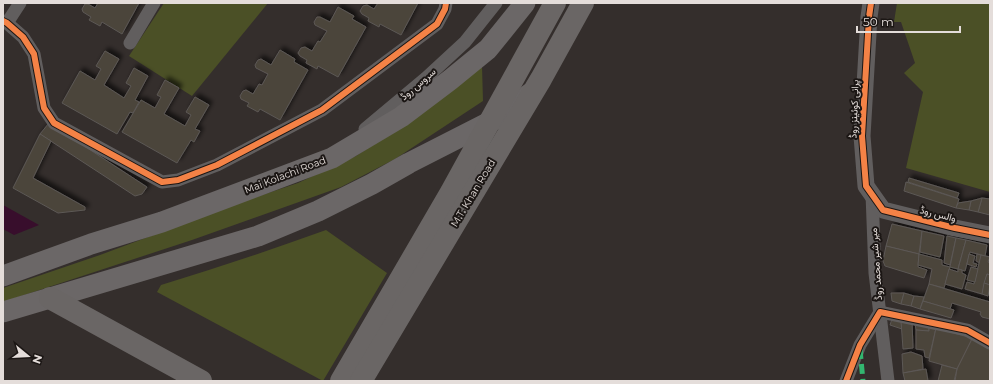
<svg xmlns="http://www.w3.org/2000/svg" width="993" height="384" font-family="Montserrat,Vazirmatn,sans-serif">
<defs>
<filter id="shadow"><feDropShadow dx="3.5" dy="-3.5" stdDeviation="2" flood-color="#0009"/></filter>
</defs>
<rect width="100%" height="100%" fill="#342e2c"/>
<!-- green -->
<g fill="#4b5026">
<polygon points="164,3 268,3 192,96 129,56"/>
<polygon points="897,3 990,3 990,192 906,168 923,92 904,73 915,63 901,22 894,22"/>
<polygon points="482,66 483,101 395,159 341,187 192,240 3,302 3,288 100,255 247,200 298,183 356,156 418,115"/>
<path d="M326,230l61,43 -64,108 -166,-89 4,-7c56,-17 110,-35 165,-55z"/>
</g>
<!-- water -->
<polygon fill="#380e2c" points="3,205 39,225 14,235 3,229"/>
<!-- building -->
<g fill="#4b443b" stroke="#5c5855" filter="url(#shadow)">
<polygon points="98,3 139,3 122,34 102,22 100,26 89,20 91,17 83,12 82,9 85,4 88,4 95,8"/>
<polygon points="378,3 418,3 401,35 380,24 379,27 368,21 369,18 362,14 360,11 363,6 367,5 374,9"/>
<polygon points="338,7 354,16 352,19 366,27 338,77 318,66 317,69 306,63 307,60 300,56 298,53 301,48 305,47 312,51 318,41 320,42 327,31 315,25 314,22 317,17 320,17 330,22"/>
<polygon points="280,50 295,59 294,62 308,70 280,120 260,109 258,112 247,106 249,103 241,99 240,96 243,91 246,90 253,94 259,84 262,85 268,74 256,68 255,65 258,60 261,59 271,65"/>
<polygon points="105,51 119,59 104,85 124,98 131,86 126,83 134,68 148,76 135,100 139,102 133,113 130,112 117,134 62,103 80,71 95,80 101,69 96,66"/>
<polygon points="165,80 179,88 164,114 185,126 191,115 186,112 195,97 209,105 195,129 200,131 194,142 191,140 177,163 122,132 141,100 155,108 161,97 157,95"/>
<polygon points="49,123 147,187 142,194 135,196 40,134"/>
<polygon points="40,134 51,141 33,178 85,207 85,210 58,213 13,188"/>
<polygon points="909,178 959,193 957,198 908,182"/>
<polygon points="906,182 959,199 956,208 904,191"/>
<polygon points="982,198 990,199 990,215 978,212"/>
<polygon points="982,198 978,212 969,210 971,201"/>
<polygon points="971,201 969,210 956,208 958,203"/>
<polygon points="892,224 922,231 919,254 886,246"/>
<polygon points="922,231 944,236 940,257 920,252"/>
<polygon points="947,236 956,238 950,265 944,263"/>
<polygon points="956,238 966,240 958,269 950,267"/>
<polygon points="966,240 987,245 985,256 970,252 965,271 958,269"/>
<polygon points="886,246 919,254 918,267 927,270 924,278 885,266 883,261"/>
<polygon points="919,254 942,260 942,265 950,267 944,288 929,284 932,269 918,265"/>
<polygon points="969,254 975,256 973,263 977,264 976,267 967,264"/>
<polygon points="977,254 981,255 980,263 976,261"/>
<polygon points="981,255 990,257 988,262 990,263 990,275 987,274 982,294 965,289 967,282 974,284"/>
<polygon points="971,267 978,269 975,282 967,280"/>
<polygon points="949,269 958,272 958,269 962,270 962,273 966,275 962,289 945,284"/>
<polygon points="987,274 990,275 990,285 984,283"/>
<polygon points="984,283 990,285 988,296 982,294"/>
<polygon points="929,284 990,302 990,319 982,317 980,314 981,312 952,303 950,309 923,301"/>
<polygon points="891,293 904,293 901,304 892,301"/>
<polygon points="904,293 914,296 911,306 901,304"/>
<polygon points="914,296 924,297 920,309 911,306"/>
<polygon points="923,301 954,310 951,318 920,309"/>
<polygon points="892,319 901,321 902,329 890,325"/>
<polygon points="901,321 912,321 913,348 903,349"/>
<polygon points="915,323 929,327 929,331 916,330"/>
<polygon points="929,327 936,328 929,358 925,357 924,350 916,349 916,330 929,331"/>
<polygon points="936,328 968,337 972,339 957,369 929,361"/>
<polygon points="972,339 990,349 990,381 955,381 957,369"/>
<polygon points="911,352 922,356 923,369 903,373 902,354"/>
<polygon points="942,365 957,369 954,381 938,381"/>
<polygon points="926,369 928,381 905,381 903,373"/>
</g>
<g fill="none" stroke-linecap="round" stroke-linejoin="round">
<!-- minor -->
<g stroke="#615e5e" stroke-width="13">
<polyline points="3,21 7,23 23,37 34,54 44,108 54,123 162,182 178,180 217,165 322,110 437,24 445,9 446,3"/>
<polyline points="7,23 20,3"/>
<polyline points="130,43 154,3"/>
<polyline points="365,129 426,78 465,42 496,3"/>
<polyline points="872,194 875,273 888,381"/>
<polyline points="846,381 860,345 880,312 967,330 990,343"/>
</g>
<!-- tertiary -->
<polyline stroke="#615e5e" stroke-width="17" points="871,3 869,17 862,136 866,186 883,210 955,228 990,235"/>
<!-- primary -->
<g stroke="#6b6767" stroke-width="21">
<polyline points="3,276 91,244 162,222 332,158 401,117 450,80 488,49 525,3"/>
<polyline points="3,312 258,236 318,211 372,184 409,163 513,110 517,107 529,94"/>
</g>
<!-- trunk -->
<g stroke="#6a6665" stroke-width="22">
<polyline points="50,298 201,381"/>
<polyline points="341,381 451,192 555,3"/>
<polyline points="361,381 541,79 583,3"/>
</g>
<!-- quiet -->
<polyline stroke="#33b770" stroke-width="5" stroke-dasharray="10 5" stroke-linecap="butt" points="860,349 863,381"/>
<defs>
<g id="cycleway">
<polyline points="871,3 869,17 862,136 866,186 883,210 955,228 990,235"/>
<polyline points="3,21 7,23 23,37 34,54 44,108 54,123 162,182 178,180 217,165 322,110 437,24 445,9 446,3"/>
<polyline points="846,381 860,345 880,312 967,330 990,343"/>
</g>
</defs>
<!-- cycleway casing -->
<use href="#cycleway" stroke="#1b1614" stroke-width="8"/>
<!-- cycleway -->
<use href="#cycleway" stroke="#f48246" stroke-width="6"/>
</g>
<g text-anchor="middle" dominant-baseline="central" stroke-width="4" stroke-linejoin="round" paint-order="stroke">
<!-- street labels -->
<g font-size="10" fill="#e4ddda" stroke="#1b1614">
<text transform="translate(418 84) rotate(-41)">سروس روڈ</text>
<text transform="translate(854 109) rotate(-88)">پرانی کوئینز روڈ</text>
<text transform="translate(285 175) rotate(-21)">Mai Kolachi Road</text>
<text transform="translate(473 193) rotate(-59)">M.T. Khan Road</text>
<text transform="translate(938 214) rotate(14)">والس روڈ</text>
<text transform="translate(876 264) rotate(-94)">میر شیر محمد روڈ</text>
</g>
</g>
<!-- border -->
<rect width="993" height="384" fill="none" stroke="#e4ddda" stroke-width="8"/>
<!-- north arrow -->
<g transform="translate(28 356) rotate(108)" stroke="#1b1614" stroke-width="3" paint-order="stroke">
<path d="M0-3L7 15L0 10L-7 15Z" fill="#e4ddda"/>
<text y="-6" font-size="11" font-weight="bold" text-anchor="middle" fill="#e4ddda">N</text>
</g>
<!-- scale -->
<path d="M857 26v6h103v-6" fill="none" stroke="#e4ddda" stroke-width="2"/>
<text x="863" y="26" font-size="12" fill="#e4ddda" stroke="#1b1614" stroke-width="3" paint-order="stroke">50 m</text>
</svg>
